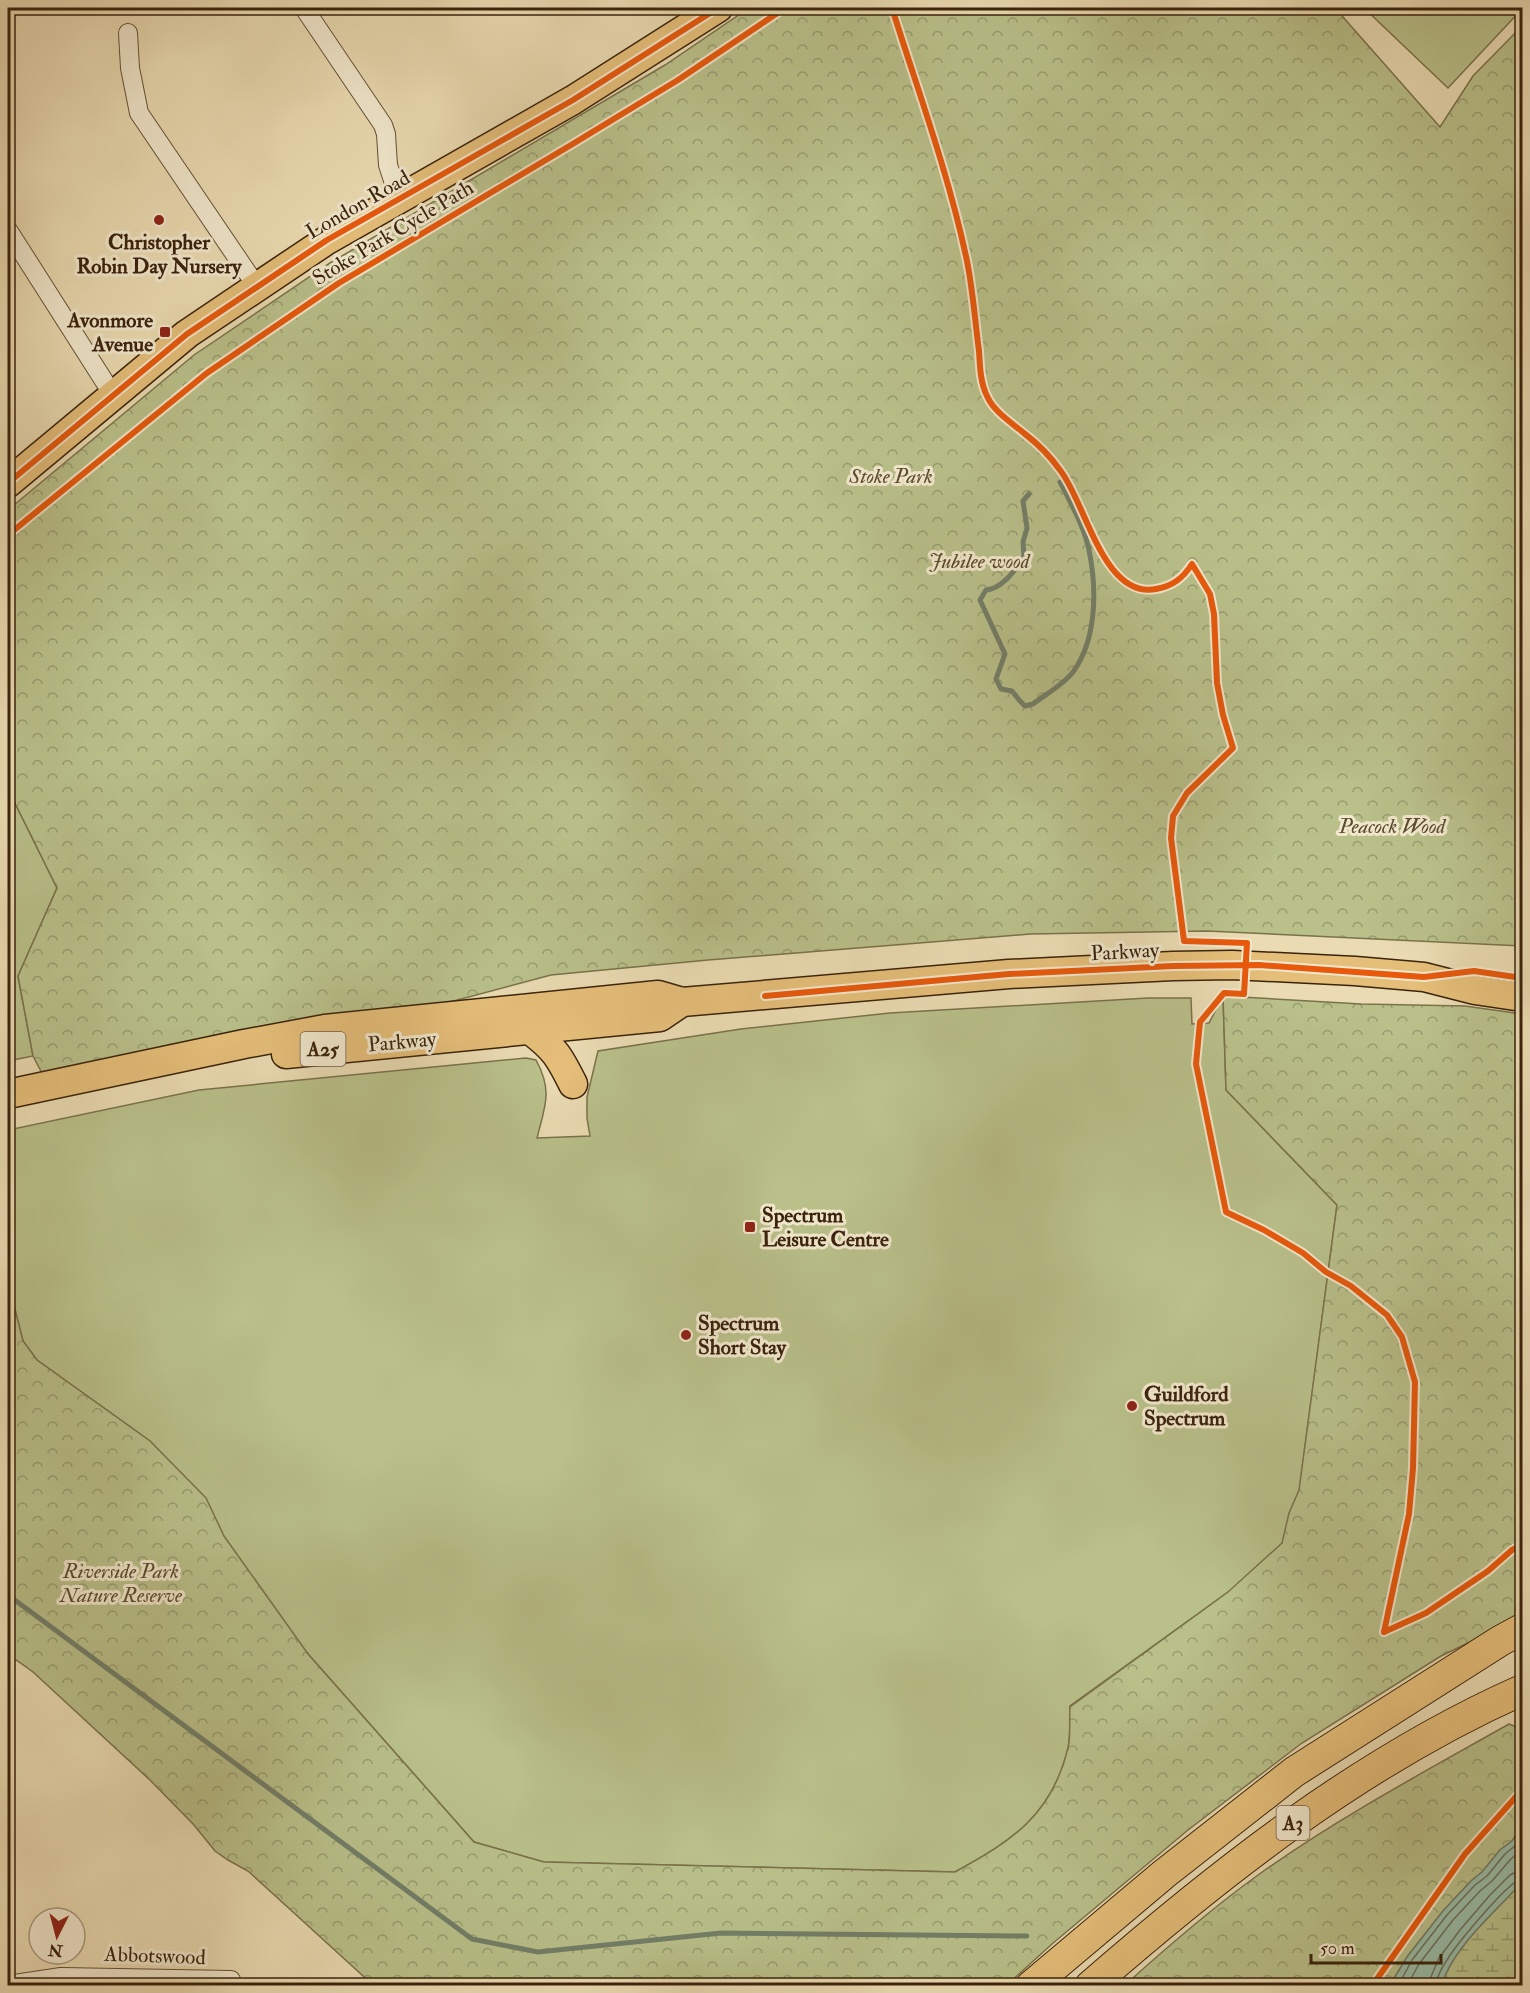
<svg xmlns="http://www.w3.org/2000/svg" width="1530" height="1993" font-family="'IM FELL Double Pica',serif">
<defs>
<pattern id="forest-crowns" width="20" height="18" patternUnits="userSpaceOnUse" patternTransform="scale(1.5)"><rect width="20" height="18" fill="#b9c08a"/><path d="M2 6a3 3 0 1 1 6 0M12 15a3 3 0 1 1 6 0" fill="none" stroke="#979c6f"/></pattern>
<pattern id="wetland-marsh" width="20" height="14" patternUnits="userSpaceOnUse" patternTransform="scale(1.5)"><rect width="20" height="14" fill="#b9c08a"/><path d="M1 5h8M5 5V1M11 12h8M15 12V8" fill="none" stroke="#979c6f"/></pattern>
</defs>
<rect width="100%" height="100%" fill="#eadbb2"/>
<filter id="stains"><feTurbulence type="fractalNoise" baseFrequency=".00333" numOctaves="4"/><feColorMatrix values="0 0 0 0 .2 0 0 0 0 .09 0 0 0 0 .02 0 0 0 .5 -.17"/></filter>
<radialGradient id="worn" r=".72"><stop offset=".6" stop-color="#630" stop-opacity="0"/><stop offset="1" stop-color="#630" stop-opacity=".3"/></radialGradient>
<!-- grass -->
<g fill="#b9c08a" stroke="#7a724b" stroke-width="1.5">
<polygon points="1364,8 1522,8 1522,9 1448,88"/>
<polygon points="8,789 57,888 18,976 33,1056 8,1061"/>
<path d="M1223,996l3,94 111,115 -45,341 -222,160c-1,14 1,29 -2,42 -16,67 -56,93 -113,124l-411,-10 -70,-20 -263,-298 -13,-53 -48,-50 -113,-81 -14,-19 -15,-59v-152l191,-40 327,-32 10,2c17,31 9,46 1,78l53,-2 -3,-18v-21l11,-46 143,-22 149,-16 258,-15h43l1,26 17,-1z"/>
</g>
<!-- forest -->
<g fill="url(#forest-crowns)" stroke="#7a724b" stroke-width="1.5">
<polygon points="749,8 1335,8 1440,127 1473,76 1522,26 1522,946 1207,931 1030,934 708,960 551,975 397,1016 44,1077 33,1056 18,976 57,888 8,789 8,510 194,355 330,263 665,65"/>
<path d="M1223,996l138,8 104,2 57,8v603l-81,39 -139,87 -114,87 -136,114 -45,41h-634l-125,-114 -20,-11 -13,-9 -21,-26 -44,-45 -117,-108 -25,-18v-372l15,59 14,19 113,81 56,57 18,38 84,118 166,188 70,20 411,10c57,-31 97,-57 113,-124 3,-13 1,-28 2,-41l158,-115 54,-49 7,-30 10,-23 38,-285 -111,-115z"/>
<path d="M1509,1724l13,5v97l-10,15 -12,9 -18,22 -11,9 -28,30 -36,46 -17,28 -266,1c43,-39 87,-77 134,-111 80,-57 166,-103 251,-151z"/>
</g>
<!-- wetland -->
<path fill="url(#wetland-marsh)" stroke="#7a724b" stroke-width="1.5" d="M1522,1882v103l-81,1c3,-8 6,-15 10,-22 18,-31 48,-56 71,-82z"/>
<!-- water -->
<path fill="#99bca7" stroke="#737f69" stroke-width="1.5" d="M1522,1826v56c-23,26 -53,51 -71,82 -4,7 -7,14 -10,21h-51l17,-28 36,-46 28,-30 11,-9 18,-22 12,-9z"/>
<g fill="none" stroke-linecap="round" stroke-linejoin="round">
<!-- shore -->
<g stroke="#6a705a" stroke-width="1.5">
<polyline points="1398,1986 1412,1960 1447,1915 1475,1885 1487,1876 1505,1854 1516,1845 1522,1836"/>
<polyline points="1407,1986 1419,1964 1453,1920 1480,1891 1492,1881 1510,1860 1522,1849"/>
<polyline points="1429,1986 1430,1979 1439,1958 1460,1930 1490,1895 1510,1875 1516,1872 1522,1871"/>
<path d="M1436,1986c1,-9 6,-19 11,-26 9,-15 62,-80 75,-81"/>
</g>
<!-- stream -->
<g stroke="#737f69" stroke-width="5">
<path d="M1029,494l-6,7 4,27 -4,14 1,16c-9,12 -22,31 -38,32l-6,10 25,54 -9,25 5,10 11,2 8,10 5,5 8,-2c13,-10 30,-19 40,-32 24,-33 24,-83 16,-122 -5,-24 -18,-46 -29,-68"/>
<polyline points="8,1595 472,1939 538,1952 721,1933 1027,1936"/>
</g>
<defs>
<g id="minor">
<polyline points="304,8 383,125 386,134 388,165 399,199"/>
<polyline points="128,33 130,68 139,113 257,287"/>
<polyline points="8,230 113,395"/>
<polyline points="8,1985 61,1977 231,1980"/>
</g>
<g id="primary">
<polyline points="8,483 187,334 327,240 573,100 718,8"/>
<path d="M530,1030c25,19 29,26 43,54"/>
<polyline points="286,1054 660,1017 682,1002"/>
<polyline points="8,1094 244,1044 325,1029 658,995 682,1002 1009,974 1173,966 1232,965 1355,971 1424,977 1475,990 1522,997"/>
</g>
<g id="trunk">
<polyline points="1031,1986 1164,1874 1294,1772 1500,1641 1522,1629"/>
<path d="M1090,1986c132,-115 272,-225 432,-296"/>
</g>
</defs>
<!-- minor casing -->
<use href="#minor" stroke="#665136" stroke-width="20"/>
<!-- primary casing -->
<use href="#primary" stroke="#3a230c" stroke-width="31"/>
<!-- trunk casing -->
<use href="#trunk" stroke="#3a230c" stroke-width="32"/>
<!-- minor -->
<use href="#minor" stroke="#f1e8cd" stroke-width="18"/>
<!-- primary -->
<use href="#primary" stroke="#e5be79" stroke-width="28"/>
<!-- trunk -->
<use href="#trunk" stroke="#e5be79" stroke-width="30"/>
<defs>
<g id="cycleway">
<path d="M892,8c26,83 57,167 75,253 6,30 8,60 12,90 1,14 1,31 8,45 7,16 25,27 38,38 13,10 25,22 35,36 26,33 43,129 96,119 17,-3 27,-11 36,-25l18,30 4,20 3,69 6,32 10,33 -46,45 -14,23 -2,22 13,103 63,2 -3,51 -20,-1 -24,29 -4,42 30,148 38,18 39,23 23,19 25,14 36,29 15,22 13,45 -2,86 -4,46 -25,118"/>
<polyline points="8,483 187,334 327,240 573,100 718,8"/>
<polyline points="8,535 207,373 339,283 571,145 678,80 785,8"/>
<polyline points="765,996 1009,974 1173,966 1259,965 1424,977 1474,971 1522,978"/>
<polyline points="1384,1632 1426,1613 1488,1571 1512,1550 1522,1545"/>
<polyline points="1372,1986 1465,1854 1522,1790"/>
</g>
</defs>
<!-- cycleway casing -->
<use href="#cycleway" stroke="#f1e8cd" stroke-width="10"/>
<!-- cycleway -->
<use href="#cycleway" stroke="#e8590c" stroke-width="6"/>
</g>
<!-- markers -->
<g fill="#8f2418" stroke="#f1e8cd" stroke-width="2">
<circle cx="159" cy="220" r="6"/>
<rect x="159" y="326" width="12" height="12" rx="3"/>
<rect x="744" y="1221" width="12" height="12" rx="3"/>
<circle cx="686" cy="1335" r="6"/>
<circle cx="1132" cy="1406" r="6"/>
</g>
<g text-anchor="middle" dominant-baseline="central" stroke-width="6" stroke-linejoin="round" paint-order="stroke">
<!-- shield labels -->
<g fill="#f1e8cd" stroke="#715e46" stroke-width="1.5">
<rect x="300.5" y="1032" width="45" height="34" rx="4.5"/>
<rect x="1276.5" y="1806" width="33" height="34" rx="4.5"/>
</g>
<g font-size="20" font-weight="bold" fill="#3a230c">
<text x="323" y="1049">A25</text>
<text x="1293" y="1823">A3</text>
</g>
<!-- street labels -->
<g font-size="21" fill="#3a230c" stroke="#f1e8cd">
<text transform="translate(358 205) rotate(-30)">London Road</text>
<text transform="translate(393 233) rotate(-31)">Stoke Park Cycle Path</text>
<text transform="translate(1125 952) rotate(-3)">Parkway</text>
<text transform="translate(402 1042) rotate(-5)">Parkway</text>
<text transform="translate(155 1956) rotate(2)">Abbotswood</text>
</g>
<!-- poi labels -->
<g font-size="21" font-weight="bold" fill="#3a230c" stroke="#f1e8cd" text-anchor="start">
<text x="159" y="242" text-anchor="middle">Christopher<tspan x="159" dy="24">Robin Day Nursery</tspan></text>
<text x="153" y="320" text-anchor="end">Avonmore<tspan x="153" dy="24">Avenue</tspan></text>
<text x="762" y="1215">Spectrum<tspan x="762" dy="24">Leisure Centre</tspan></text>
<text x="698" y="1323">Spectrum<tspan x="698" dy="24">Short Stay</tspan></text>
<text x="1144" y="1394">Guildford<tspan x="1144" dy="24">Spectrum</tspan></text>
</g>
<!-- park labels -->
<g font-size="21" font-style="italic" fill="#5a4a2c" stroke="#f1e8cd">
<text x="891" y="476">Stoke Park</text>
<text x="979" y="561">Jubilee wood</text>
<text x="1392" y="826">Peacock Wood</text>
<text x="121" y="1571">Riverside Park<tspan x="121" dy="24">Nature Reserve</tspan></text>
</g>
</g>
<!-- margin -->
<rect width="1530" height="1993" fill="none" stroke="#eadbb2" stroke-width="30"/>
<rect x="9" y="9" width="1512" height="1975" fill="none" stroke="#3a230c" stroke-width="3"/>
<rect x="15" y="15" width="1500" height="1963" fill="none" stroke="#3a230c" stroke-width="1.5"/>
<!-- north arrow -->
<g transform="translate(57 1936) rotate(186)"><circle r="28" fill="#f1e8cd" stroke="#a89980" stroke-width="1.5"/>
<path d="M0-4.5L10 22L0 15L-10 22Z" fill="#8f2418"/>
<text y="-9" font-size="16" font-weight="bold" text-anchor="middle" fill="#3a230c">N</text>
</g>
<!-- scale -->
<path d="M1311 1954v9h130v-9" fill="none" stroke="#3a230c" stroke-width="3"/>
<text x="1320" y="1954" font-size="18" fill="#3a230c" stroke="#f1e8cd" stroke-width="4.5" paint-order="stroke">50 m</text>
<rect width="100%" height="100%" filter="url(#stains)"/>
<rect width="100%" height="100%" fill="url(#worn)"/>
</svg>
